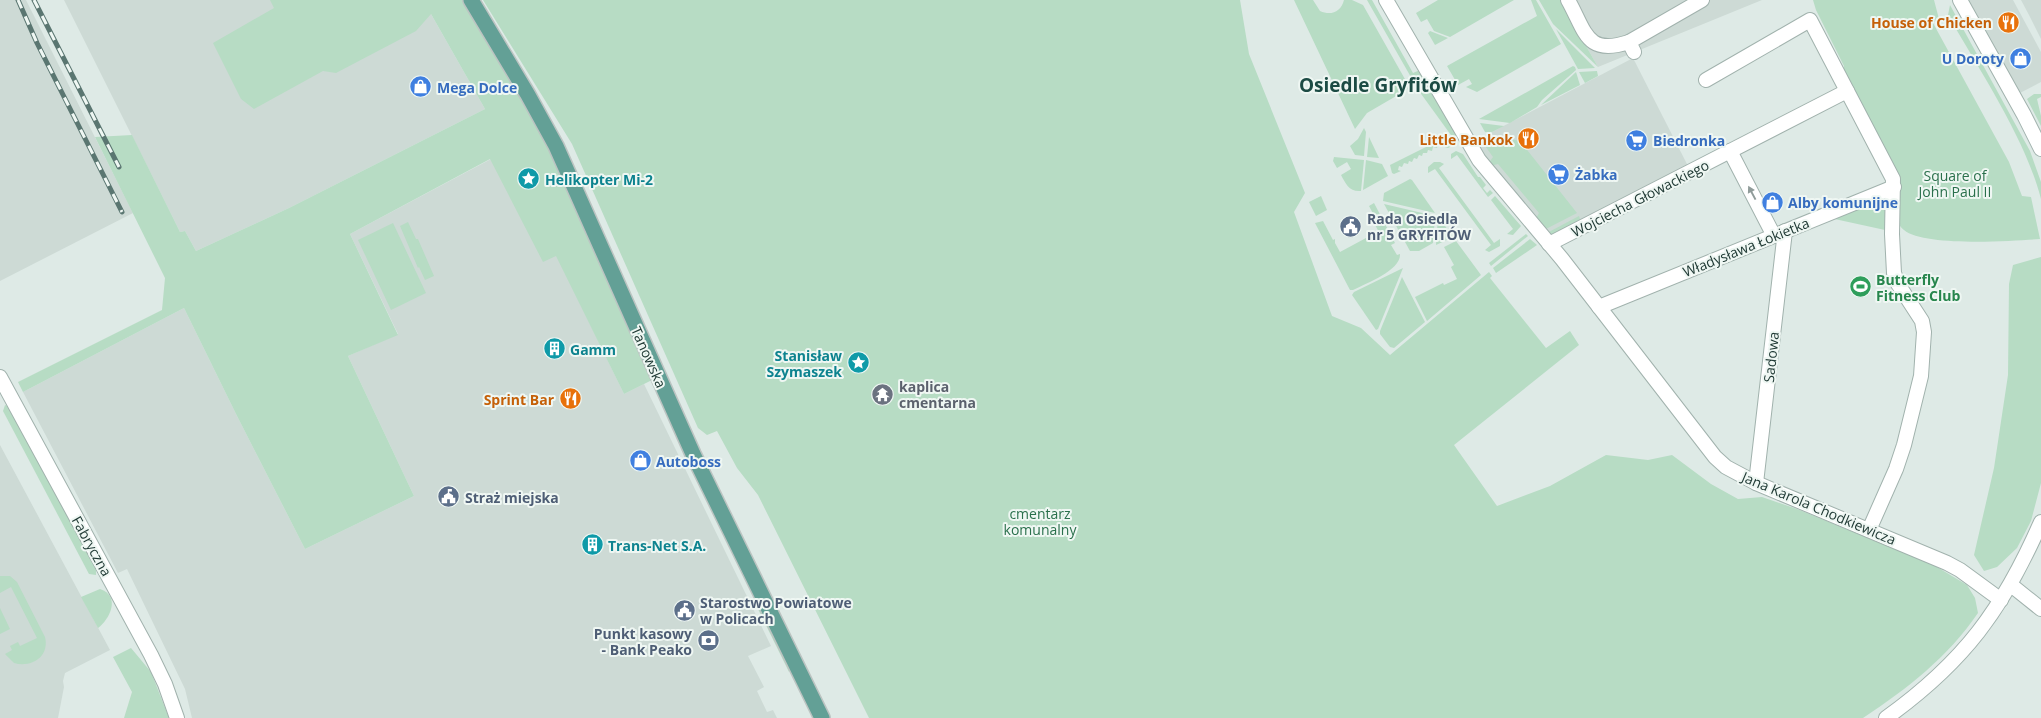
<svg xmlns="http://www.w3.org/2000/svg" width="2041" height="718" font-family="'Open Sans',sans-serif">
<rect width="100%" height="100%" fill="#deeae6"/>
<!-- built -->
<g fill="#cddad5">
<polygon points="0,0 26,0 133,213 0,281"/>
<polygon points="64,0 423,0 485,109 289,208 196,251 185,231 180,232"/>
<polygon points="1560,0 1762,0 1598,67"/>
<polygon points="1962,0 2013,0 2041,52 2041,82 2016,95"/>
<polygon points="2021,0 2041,0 2041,39 2029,15"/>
<polygon points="1633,58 1690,170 1552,241 1471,143"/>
<polygon points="506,151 624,394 644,384 771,646 748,656 764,687 757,691 767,712 773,710 777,718 192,718 185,689 127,569 118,573 23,392 184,308 236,414 305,549 414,496 348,356 398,334 350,234"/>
<polygon points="0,445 110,650 65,673 63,681 64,687 58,718 0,718"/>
</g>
<!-- green -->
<g fill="#b7dcc4">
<polygon points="270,0 464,0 520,95 558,164 654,379 624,394 556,256 543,262 490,159 350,234 398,335 348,356 414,496 305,549 236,414 184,308 23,392 18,382 162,310 165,278 95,137 132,135 180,232 185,231 196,251 289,208 485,109 431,14 416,31 336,73 323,71 254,109 241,99 213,43 274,8"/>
<path d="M483,0h757l9,54 56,139 -11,19 38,104 29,12 29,27 99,-83 3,4 -2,2 56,70 24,-17 9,14 -125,100 43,61 53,-20 56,-31 42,5 24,-5 39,29 27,15 24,-2 35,12 135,55 35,21 8,13 3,15c-30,44 -71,76 -115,105h-994l-111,-223 -21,-27 -20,-37 -10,4 -9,-7 -126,-284z"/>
<path d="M1294,0h19l7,11c11,5 21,1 24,-11h8l11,5 47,83 -43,25 -12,16z"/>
<polygon points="1367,0 1372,0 1413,73 1420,70 1422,77 1421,82 1416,86"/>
<polygon points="1438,0 1514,0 1450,37 1434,31 1427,19 1421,22 1416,13"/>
<polygon points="1531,0 1536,0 1561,44 1477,92 1466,87 1472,84 1469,79 1458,85 1447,66 1537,16"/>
<polygon points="1539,0 1560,0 1598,67 1553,24"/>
<path d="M1813,0h121l5,19 -6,4 76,139 13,34 9,1 9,42c-27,2 -116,8 -136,-9 -12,-9 -2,-24 -7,-36 -17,-40 -35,-79 -53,-119v-9l-28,-56z"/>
<path d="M1950,5l80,146 11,31v17c-16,-62 -62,-129 -93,-184z"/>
<polygon points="1556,29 1595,68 1578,69"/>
<polygon points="1430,31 1448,38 1435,45 1428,33"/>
<polygon points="1573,66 1575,67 1576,70 1542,100 1537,107 1510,123 1479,119"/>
<polygon points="1597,71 1598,76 1585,83 1579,72"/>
<polygon points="1576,72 1580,85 1541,105"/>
<polygon points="1424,90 1435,95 1456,133 1456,142 1419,91"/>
<polygon points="2034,94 2041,94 2041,97 2037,99 2041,116 2041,126 2027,99"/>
<polygon points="1480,123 1504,126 1490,133 1485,132"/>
<polygon points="1364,128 1366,132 1364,156 1355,155 1350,146 1358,139"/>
<polygon points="1496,136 1520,141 1577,213 1544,230 1535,220 1539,213 1498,164 1490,166 1488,164 1493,157 1483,143 1477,148 1474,144"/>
<polygon points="1369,137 1379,158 1367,157"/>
<polygon points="1444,138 1446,138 1452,146 1448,148 1438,145 1437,148 1433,147 1432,151 1428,150 1427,153 1423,153 1422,156 1419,155 1417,159 1414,158 1412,162 1409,161 1408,164 1404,163 1402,167 1399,166 1398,170 1401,171 1394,174 1392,173 1390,165"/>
<polygon points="1456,151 1463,154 1478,177 1480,177 1486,185 1483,188 1487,193 1490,190 1493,193 1488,197 1457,155 1451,159 1451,154"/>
<path d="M1334,157l30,3 -3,31c-12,1 -15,-7 -20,-16l10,-6 -4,-7 -10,6 -4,-7z"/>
<polygon points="1366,160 1382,164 1388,176 1363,190"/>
<polygon points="1434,162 1440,162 1444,164 1439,168 1494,243 1500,239 1500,246 1489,252 1485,250 1491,245 1435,169 1428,173 1428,167"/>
<polygon points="1410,179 1412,180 1435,213 1383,201 1384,193"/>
<polygon points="1321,196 1327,210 1316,216 1309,202"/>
<polygon points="1495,196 1521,226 1513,235 1507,234 1513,229 1491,200"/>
<polygon points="1874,200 1880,201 1886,208 1885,230 1830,218"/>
<path d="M1374,203l21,40 -4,2 6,10 3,-1c1,16 -33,29 -47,36h-3l-35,-67 8,-2 10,19 2,-1v4l5,9 26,-14 1,3 13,-7 -6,-11 3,-2 -8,-15z"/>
<polygon points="1384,204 1435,216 1433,243 1419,251 1410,251"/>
<polygon points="1438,216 1453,237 1436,245"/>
<polygon points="1579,216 1581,222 1555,235 1547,233"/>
<polygon points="408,222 416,239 418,239 434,276 425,280 419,267 418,268 400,226"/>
<polygon points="393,223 426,293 391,310 358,240"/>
<polygon points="1526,234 1528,236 1491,266 1489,263"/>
<polygon points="1530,239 1537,245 1496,273 1493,268"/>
<polygon points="1456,241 1481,275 1427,321 1415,297 1443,283 1444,285 1457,279 1451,267 1454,265 1444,247"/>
<polygon points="2041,257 2041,483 2031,521 2017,548 1997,567 1984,571 1974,555 1994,468 2008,375 2009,284 2013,265"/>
<polygon points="1403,268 1378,329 1376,330 1352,295 1354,292"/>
<polygon points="1402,277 1425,322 1394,348 1390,347 1380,334 1380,331"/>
<polygon points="5,405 10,407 96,570 96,575 89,574 3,411"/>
<path d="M0,576h10l7,6 28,55c5,20 -14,31 -31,26l-9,-9 7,-4 -2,-4 8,-4 2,4 17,-8 -26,-51 -11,6z"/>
<path d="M100,589c21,7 10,30 -2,39l-17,-31z"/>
<polygon points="754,601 759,603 790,667 789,672"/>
<polygon points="0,608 10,629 0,634"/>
<polygon points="131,648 151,672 169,718 124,718 132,692 113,657"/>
</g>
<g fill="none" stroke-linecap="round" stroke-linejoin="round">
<defs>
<g id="minor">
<polyline points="1386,0 1479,160 1562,259 1715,457 1726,467 1756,483 1947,563 1960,570 2001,600"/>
<path d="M1568,0c18,32 18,56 61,42"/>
<polyline points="1960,0 2024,115 2041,149"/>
<polyline points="1634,52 1629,42 1702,0"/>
<polyline points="1706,80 1810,20 1893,179 1892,234 1894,273 1898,284 1922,321 1924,332 1921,376 1904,445 1896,469 1869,530"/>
<polyline points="1730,151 1774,236"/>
<polyline points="1549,244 1847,91"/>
<polyline points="1599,307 1894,187"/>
<polyline points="0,377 151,655 165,684 177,718"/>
<polyline points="1756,483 1785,231"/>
<polyline points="2011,585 2041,609"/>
<path d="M1886,718c78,-56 117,-109 155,-196"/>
</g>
<polyline id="major" points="471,0 528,95 556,146 693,454 822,718"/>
</defs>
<!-- minor casing -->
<use href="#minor" stroke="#a1b2ad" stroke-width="16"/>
<!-- major casing -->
<use href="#major" stroke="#bcc4c2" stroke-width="18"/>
<!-- minor -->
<use href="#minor" stroke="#fff" stroke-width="14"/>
<!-- major -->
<use href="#major" stroke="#63a096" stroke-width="15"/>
<defs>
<g id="rail">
<polyline points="18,0 37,43 122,212"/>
<polyline points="34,0 119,167"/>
</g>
</defs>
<!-- rail casing -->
<use href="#rail" stroke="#5a7671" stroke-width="5"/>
<!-- rail -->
<use href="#rail" stroke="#eff7f3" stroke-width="3" stroke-dasharray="9" stroke-linecap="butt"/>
</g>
<!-- one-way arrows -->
<defs><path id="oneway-solid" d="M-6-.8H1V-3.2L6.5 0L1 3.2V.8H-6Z" transform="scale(1.25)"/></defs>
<use fill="#909c9a" href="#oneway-solid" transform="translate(1752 193) rotate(-118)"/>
<!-- icons -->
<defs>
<symbol id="restaurant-disc" viewBox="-11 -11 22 22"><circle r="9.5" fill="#e8710a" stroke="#eff7f3"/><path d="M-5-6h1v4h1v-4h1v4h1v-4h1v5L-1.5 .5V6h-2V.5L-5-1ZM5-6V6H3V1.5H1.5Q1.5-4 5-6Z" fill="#fff"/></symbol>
<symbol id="shop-disc" viewBox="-11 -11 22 22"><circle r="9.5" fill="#3f7fe0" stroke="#eff7f3"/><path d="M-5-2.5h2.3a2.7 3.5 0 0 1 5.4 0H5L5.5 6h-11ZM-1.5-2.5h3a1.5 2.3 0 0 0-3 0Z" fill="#fff"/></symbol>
<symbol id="supermarket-disc" viewBox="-11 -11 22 22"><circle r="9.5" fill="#3f7fe0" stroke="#eff7f3"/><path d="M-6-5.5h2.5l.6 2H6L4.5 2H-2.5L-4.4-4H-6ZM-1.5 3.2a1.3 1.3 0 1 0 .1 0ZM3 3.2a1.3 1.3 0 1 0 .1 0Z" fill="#fff"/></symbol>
<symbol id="sight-disc" viewBox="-11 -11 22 22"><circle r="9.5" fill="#0f9aa8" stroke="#eff7f3"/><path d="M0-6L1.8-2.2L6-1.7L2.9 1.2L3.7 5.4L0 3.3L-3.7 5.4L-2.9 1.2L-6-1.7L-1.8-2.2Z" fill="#fff"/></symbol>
<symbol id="civic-disc" viewBox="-11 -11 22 22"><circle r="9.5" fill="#5c6f8a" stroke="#eff7f3"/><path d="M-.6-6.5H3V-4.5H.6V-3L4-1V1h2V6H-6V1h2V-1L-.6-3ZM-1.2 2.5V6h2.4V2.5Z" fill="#fff"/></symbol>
<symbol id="stadium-disc" viewBox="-11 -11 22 22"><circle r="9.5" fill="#2e9e5b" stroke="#eff7f3"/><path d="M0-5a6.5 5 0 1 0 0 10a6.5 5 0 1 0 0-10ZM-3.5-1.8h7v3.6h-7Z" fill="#fff"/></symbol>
<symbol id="building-disc" viewBox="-11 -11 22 22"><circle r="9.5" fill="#0f9aa8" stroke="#eff7f3"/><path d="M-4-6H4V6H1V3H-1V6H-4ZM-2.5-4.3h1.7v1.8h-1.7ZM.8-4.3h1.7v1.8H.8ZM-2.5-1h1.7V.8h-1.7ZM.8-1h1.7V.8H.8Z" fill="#fff"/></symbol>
<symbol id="temple-disc" viewBox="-11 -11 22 22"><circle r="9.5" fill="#6b7280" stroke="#eff7f3"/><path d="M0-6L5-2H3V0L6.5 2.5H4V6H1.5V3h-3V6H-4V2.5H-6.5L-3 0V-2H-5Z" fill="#fff"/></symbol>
<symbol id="bank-disc" viewBox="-11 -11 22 22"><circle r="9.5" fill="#5c6f8a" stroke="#eff7f3"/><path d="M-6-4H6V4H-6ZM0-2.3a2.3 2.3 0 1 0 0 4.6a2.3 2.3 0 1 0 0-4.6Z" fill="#fff"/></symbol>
</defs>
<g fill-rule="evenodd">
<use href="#restaurant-disc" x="1996" y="10" width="25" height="25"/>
<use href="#shop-disc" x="2008" y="46" width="25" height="25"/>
<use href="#shop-disc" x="408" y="74" width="25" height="25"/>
<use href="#restaurant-disc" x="1516" y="126" width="25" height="25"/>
<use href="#supermarket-disc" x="1624" y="128" width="25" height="25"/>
<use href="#supermarket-disc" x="1546" y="162" width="25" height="25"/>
<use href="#sight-disc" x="516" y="166" width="25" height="25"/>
<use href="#shop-disc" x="1760" y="190" width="25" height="25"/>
<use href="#civic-disc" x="1338" y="214" width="25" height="25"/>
<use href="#stadium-disc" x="1848" y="274" width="25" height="25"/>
<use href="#building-disc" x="542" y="336" width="25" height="25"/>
<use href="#sight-disc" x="846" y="350" width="25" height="25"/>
<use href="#temple-disc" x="870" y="382" width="25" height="25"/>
<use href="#restaurant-disc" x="558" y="386" width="25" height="25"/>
<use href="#shop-disc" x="628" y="448" width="25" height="25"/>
<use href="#civic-disc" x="436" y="484" width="25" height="25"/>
<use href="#building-disc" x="580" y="532" width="25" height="25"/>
<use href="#civic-disc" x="672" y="598" width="25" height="25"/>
<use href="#bank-disc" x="696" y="628" width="25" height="25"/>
</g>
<g text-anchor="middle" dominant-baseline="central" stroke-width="4" stroke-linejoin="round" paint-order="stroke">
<!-- food labels -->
<g font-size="14" font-weight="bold" fill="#c56008" stroke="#eff7f3" text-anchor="end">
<text x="1992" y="22">House of Chicken</text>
<text x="1513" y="139">Little Bankok</text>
<text x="554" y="399">Sprint Bar</text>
</g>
<!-- shop labels -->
<g font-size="14" font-weight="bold" fill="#366cbe" stroke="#eff7f3" text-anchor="start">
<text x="2004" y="58" text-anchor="end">U Doroty</text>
<text x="437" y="87">Mega Dolce</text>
<text x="1653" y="140">Biedronka</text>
<text x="1575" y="174">Żabka</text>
<text x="1788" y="202">Alby komunijne</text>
<text x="656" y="461">Autoboss</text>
</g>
<!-- park labels -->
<g font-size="14" fill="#2a704c" stroke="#eff7f3">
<text x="1955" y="175">Square of<tspan x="1955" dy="16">John Paul II</tspan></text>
<text x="1040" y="513">cmentarz<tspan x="1040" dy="16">komunalny</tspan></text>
</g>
<!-- culture labels -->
<g font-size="14" font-weight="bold" fill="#0d838f" stroke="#eff7f3" text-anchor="start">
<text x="545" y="179">Helikopter Mi-2</text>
<text x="570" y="349">Gamm</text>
<text x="842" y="355" text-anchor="end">Stanisław<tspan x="842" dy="16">Szymaszek</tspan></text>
<text x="608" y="545">Trans-Net S.A.</text>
</g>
<!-- street labels -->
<g font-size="14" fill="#203a35" stroke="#eff7f3">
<text transform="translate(1640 198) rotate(-27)">Wojciecha Głowackiego</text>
<text transform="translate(1746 247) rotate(-22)">Władysława Łokietka</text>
<text transform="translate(649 357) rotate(66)">Tanowska</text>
<text transform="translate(1771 357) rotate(-84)">Sadowa</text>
<text transform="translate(1819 508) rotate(23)">Jana Karola Chodkiewicza</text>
<text transform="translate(92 546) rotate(61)">Fabryczna</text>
</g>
<!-- service labels -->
<g font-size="14" font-weight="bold" fill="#4e5e75" stroke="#eff7f3" text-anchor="start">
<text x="1367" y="218">Rada Osiedla<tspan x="1367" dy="16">nr 5 GRYFITÓW</tspan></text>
<text x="465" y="497">Straż miejska</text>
<text x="700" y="602">Starostwo Powiatowe<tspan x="700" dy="16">w Policach</tspan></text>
<text x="692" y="633" text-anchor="end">Punkt kasowy<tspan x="692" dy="16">- Bank Peako</tspan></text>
</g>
<!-- leisure labels -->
<g font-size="14" font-weight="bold" fill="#27864d" stroke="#eff7f3" text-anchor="start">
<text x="1876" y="279">Butterfly<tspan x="1876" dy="16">Fitness Club</tspan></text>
</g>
<!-- worship labels -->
<g font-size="14" font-weight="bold" fill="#5b616d" stroke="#eff7f3" text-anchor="start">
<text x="899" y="386">kaplica<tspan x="899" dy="16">cmentarna</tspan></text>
</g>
<!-- district labels -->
<g font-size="19" font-weight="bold" fill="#1c4b44" stroke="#eff7f3">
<text x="1378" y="85">Osiedle Gryfitów</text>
</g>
</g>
</svg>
